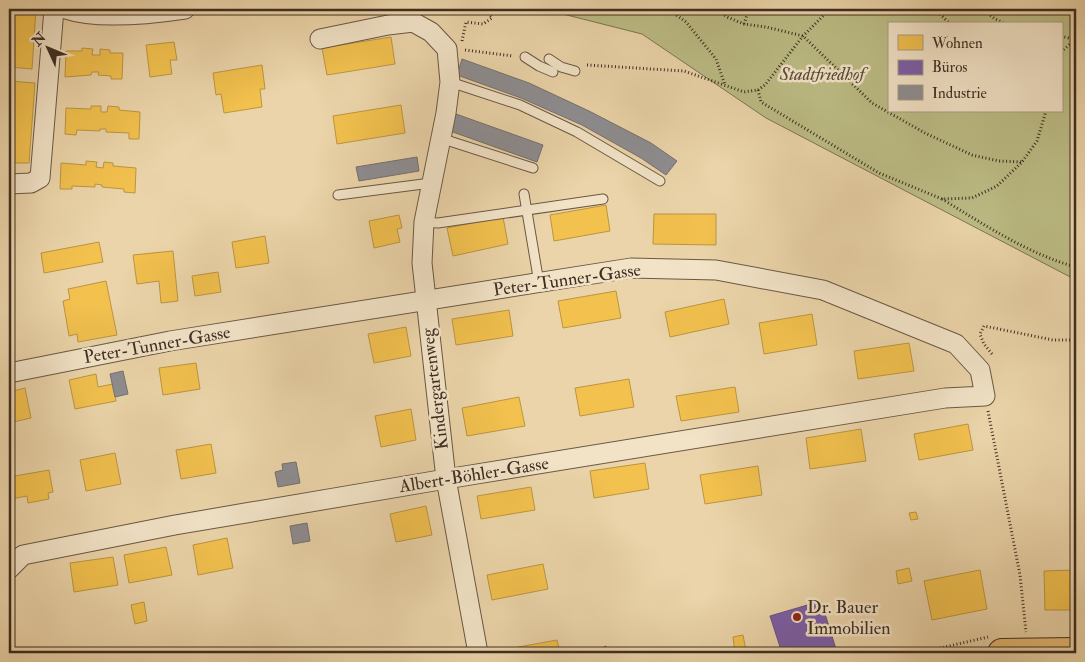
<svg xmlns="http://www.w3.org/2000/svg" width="1085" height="662" font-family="'IM FELL Double Pica',serif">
<rect width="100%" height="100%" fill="#ebd4a9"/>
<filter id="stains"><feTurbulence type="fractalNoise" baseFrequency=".004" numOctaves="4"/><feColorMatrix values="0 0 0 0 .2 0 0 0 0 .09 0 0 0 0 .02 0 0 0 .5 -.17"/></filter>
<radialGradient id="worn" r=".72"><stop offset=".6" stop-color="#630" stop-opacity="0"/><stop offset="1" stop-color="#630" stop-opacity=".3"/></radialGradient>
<!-- green -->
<path fill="#bcbc85" stroke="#7d7554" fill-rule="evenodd" d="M517,9h559v271l-310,-162 -124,-84 -91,-23zM889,24h172v87h-172z"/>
<!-- homes -->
<g fill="#f2c14e" stroke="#bc9541">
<polygon points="9,9 36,9 32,69 9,67"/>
<polygon points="391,37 395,64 327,75 322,48"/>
<polygon points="174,42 177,60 170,60 172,74 150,77 146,45"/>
<polygon points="82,48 93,49 92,55 100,55 100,49 110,50 110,53 123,53 122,79 111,79 111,76 98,75 99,72 92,72 91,75 65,77 66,51 82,51"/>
<polygon points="262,65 265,89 260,89 262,107 224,113 221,94 216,95 213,73"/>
<polygon points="9,81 35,83 29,163 9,163"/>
<polygon points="401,105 405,133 337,144 333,116"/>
<polygon points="91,106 101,106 101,112 107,112 108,106 119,107 119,110 140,112 139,139 129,139 129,133 106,132 106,129 100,129 100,131 77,130 76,135 65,134 66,108 91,109"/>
<polygon points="86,161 97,162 96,167 103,168 104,162 113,163 113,166 136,168 135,193 124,192 124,189 102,187 102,185 95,184 95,187 72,186 72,189 60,189 61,163 86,165"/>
<polygon points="606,205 610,231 554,241 550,215"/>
<polygon points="654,214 716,214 716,245 653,244"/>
<polygon points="399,215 402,228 397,229 400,242 374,248 369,221"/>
<polygon points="503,217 508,244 453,256 447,228"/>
<polygon points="265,236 269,263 236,268 232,242"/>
<polygon points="99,242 103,262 44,273 41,253"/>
<polygon points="173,251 178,301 161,303 159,281 137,284 133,255"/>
<polygon points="218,272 221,292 195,296 192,276"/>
<polygon points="106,281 117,335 78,342 77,334 69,336 63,301 70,299 68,289"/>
<polygon points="616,291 621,318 563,328 558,301"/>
<polygon points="724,299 729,324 670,337 665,312"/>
<polygon points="509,310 513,336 456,345 452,319"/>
<polygon points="812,314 817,345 764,354 759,323"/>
<polygon points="406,327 411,356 374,363 368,334"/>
<polygon points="909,343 914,371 858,379 854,351"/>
<polygon points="196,363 200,389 163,395 159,368"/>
<polygon points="96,374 98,387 113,384 116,401 75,409 69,380"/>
<polygon points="629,379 634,407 580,416 575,388"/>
<polygon points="735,387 739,412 681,421 676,396"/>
<polygon points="25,388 31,418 9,423 9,392"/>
<polygon points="519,397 525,426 467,436 462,408"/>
<polygon points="411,409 416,440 381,447 375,416"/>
<polygon points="968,424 973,450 919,460 914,434"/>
<polygon points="861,429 866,461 810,469 806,438"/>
<polygon points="211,444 216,473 181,479 176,450"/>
<polygon points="115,453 121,484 86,491 80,460"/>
<polygon points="645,463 649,489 594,498 590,471"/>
<polygon points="758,466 762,495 705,504 700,475"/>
<polygon points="49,470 53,492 48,493 49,499 28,503 27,496 11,499 9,477"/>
<polygon points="531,487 535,510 481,519 477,496"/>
<polygon points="426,506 432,535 396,542 390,514"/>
<polygon points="916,512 918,519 911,520 909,513"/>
<polygon points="227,538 233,568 198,575 193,545"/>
<polygon points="166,547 172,575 129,583 124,555"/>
<polygon points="113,557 118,585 74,592 70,563"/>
<polygon points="543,564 548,589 492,600 487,575"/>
<polygon points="909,568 912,581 898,584 896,571"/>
<polygon points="980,570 987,609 932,620 924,581"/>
<polygon points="1076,570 1076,610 1045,610 1044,571"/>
<polygon points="144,602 147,621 135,624 131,605"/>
<polygon points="743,635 746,651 735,653 733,637"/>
<polygon points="557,640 560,653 502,653 502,650"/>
</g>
<!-- offices -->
<polygon fill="#7b5ea7" stroke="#69507f" points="821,601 836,649 821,653 782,653 770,616"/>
<!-- industry -->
<g fill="#8d8d92" stroke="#757071">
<polygon points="462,59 529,83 589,111 651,143 677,161 666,175 641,158 582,125 521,98 457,75"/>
<polygon points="456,114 543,145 537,162 450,131"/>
<polygon points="417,157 419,171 359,181 356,167"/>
<polygon points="123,371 128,394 115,397 110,374"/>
<polygon points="296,462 300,483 278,487 275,472 283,470 282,464"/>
<polygon points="307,523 310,541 293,544 290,526"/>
<polygon points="606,646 609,653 590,653"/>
</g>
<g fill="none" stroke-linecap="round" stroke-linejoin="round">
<defs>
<g id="service">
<polyline points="525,57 539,66 553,72"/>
<polyline points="549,59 561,67 575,71"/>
<polyline points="450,82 520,105 577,132 660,181"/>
<polyline points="440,138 533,168"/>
<polyline points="524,194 539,283"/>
<polyline points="338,195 431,183"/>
<polyline points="424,222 438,223 603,199"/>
</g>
<g id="minor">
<path d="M66,9c32,11 85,5 119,0"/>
<polyline points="320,39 388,25 413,22 431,32 447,49 450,82 446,113 424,222 422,263 446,479 478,653"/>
<polyline points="9,184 31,183 40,178 54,9"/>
<polyline points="9,373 170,341 631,268 716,270 823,290 956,344 980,370 985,396 945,398 446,479 175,525 23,555 9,569"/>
</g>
<polyline id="primary" points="1002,653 1076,652"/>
</defs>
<!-- service casing -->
<use href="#service" stroke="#695844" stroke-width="11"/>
<!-- minor casing -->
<use href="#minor" stroke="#695844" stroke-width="21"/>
<!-- primary casing -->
<use href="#primary" stroke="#3e2e23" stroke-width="30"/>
<!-- path -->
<g stroke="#3e2e23" stroke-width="3" stroke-dasharray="1 2.5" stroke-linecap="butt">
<polyline points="668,9 686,22 716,59 725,85"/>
<polyline points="716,9 727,17 744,24 766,27 803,36 872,103 925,133 972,155 999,161 1022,162"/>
<polyline points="935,9 950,24"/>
<polyline points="982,9 995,19 1006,24"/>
<polyline points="744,24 749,9"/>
<polyline points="1061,36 1076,40"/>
<polyline points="462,41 466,22 483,24 492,18 486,9"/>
<polyline points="465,50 513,56"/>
<polyline points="1061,52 1076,39"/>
<polyline points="587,65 684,71 744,92 758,90 765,85 803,36 830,9"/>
<polyline points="758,90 761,102 879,173 942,199 972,198 997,186 1022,162 1037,141 1046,111"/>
<path d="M942,199c43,26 86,55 134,68"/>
<polyline points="992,354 984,344 980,334 984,326 1053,340 1076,340"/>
<polyline points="988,411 1020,575 1026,632"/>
<polyline points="919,653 988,637"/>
</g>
<!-- service -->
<use href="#service" stroke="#f2e3c7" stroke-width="9"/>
<!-- minor -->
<use href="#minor" stroke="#f2e3c7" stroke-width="19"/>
<!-- primary -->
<use href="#primary" stroke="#e6ba74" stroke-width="28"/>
</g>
<!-- markers -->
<circle fill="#8f2418" stroke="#f2e3c7" stroke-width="2" cx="797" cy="617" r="5"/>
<g text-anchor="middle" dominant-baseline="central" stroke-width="5" stroke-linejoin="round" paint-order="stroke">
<!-- park labels -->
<g font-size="18" font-style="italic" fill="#574a37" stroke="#f2e3c7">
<text x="822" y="74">Stadtfriedhof</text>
</g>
<!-- street labels -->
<g font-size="18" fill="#3e2e23" stroke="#f2e3c7">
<text transform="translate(567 280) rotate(-8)">Peter-Tunner-Gasse</text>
<text transform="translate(157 345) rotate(-10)">Peter-Tunner-Gasse</text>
<text transform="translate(435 389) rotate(-97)">Kindergartenweg</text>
<text transform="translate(474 475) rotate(-9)">Albert-Böhler-Gasse</text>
</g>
<!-- poi labels -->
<g font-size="18" fill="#3e2e23" stroke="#f2e3c7" text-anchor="start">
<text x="807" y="607">Dr. Bauer<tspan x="807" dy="21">Immobilien</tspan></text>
</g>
</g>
<!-- margin -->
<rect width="1085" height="662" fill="none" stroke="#ebd4a9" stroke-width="30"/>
<rect x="10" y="10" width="1065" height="642" fill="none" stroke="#3e2e23" stroke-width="2.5"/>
<rect x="15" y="15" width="1055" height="632" fill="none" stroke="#3e2e23"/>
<!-- legend -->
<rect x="888" y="22" width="175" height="90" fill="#f2e3c7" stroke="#aa9b85"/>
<rect x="898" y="35" width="25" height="15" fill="#f2c14e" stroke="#aa9b85"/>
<text x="932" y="48" font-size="15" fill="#3e2e23">Wohnen</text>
<rect x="898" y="60" width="25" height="15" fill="#7b5ea7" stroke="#aa9b85"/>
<text x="932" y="72" font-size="15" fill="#3e2e23">Büros</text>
<rect x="898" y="85" width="25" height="15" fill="#8d8d92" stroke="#aa9b85"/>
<text x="932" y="98" font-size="15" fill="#3e2e23">Industrie</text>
<!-- north arrow -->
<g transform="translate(48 48) rotate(314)" stroke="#f2e3c7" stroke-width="4" paint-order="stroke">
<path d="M0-4L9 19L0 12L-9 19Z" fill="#3e2e23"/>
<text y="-8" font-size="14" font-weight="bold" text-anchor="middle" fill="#3e2e23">N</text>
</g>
<rect width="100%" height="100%" filter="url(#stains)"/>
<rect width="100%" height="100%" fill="url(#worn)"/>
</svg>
